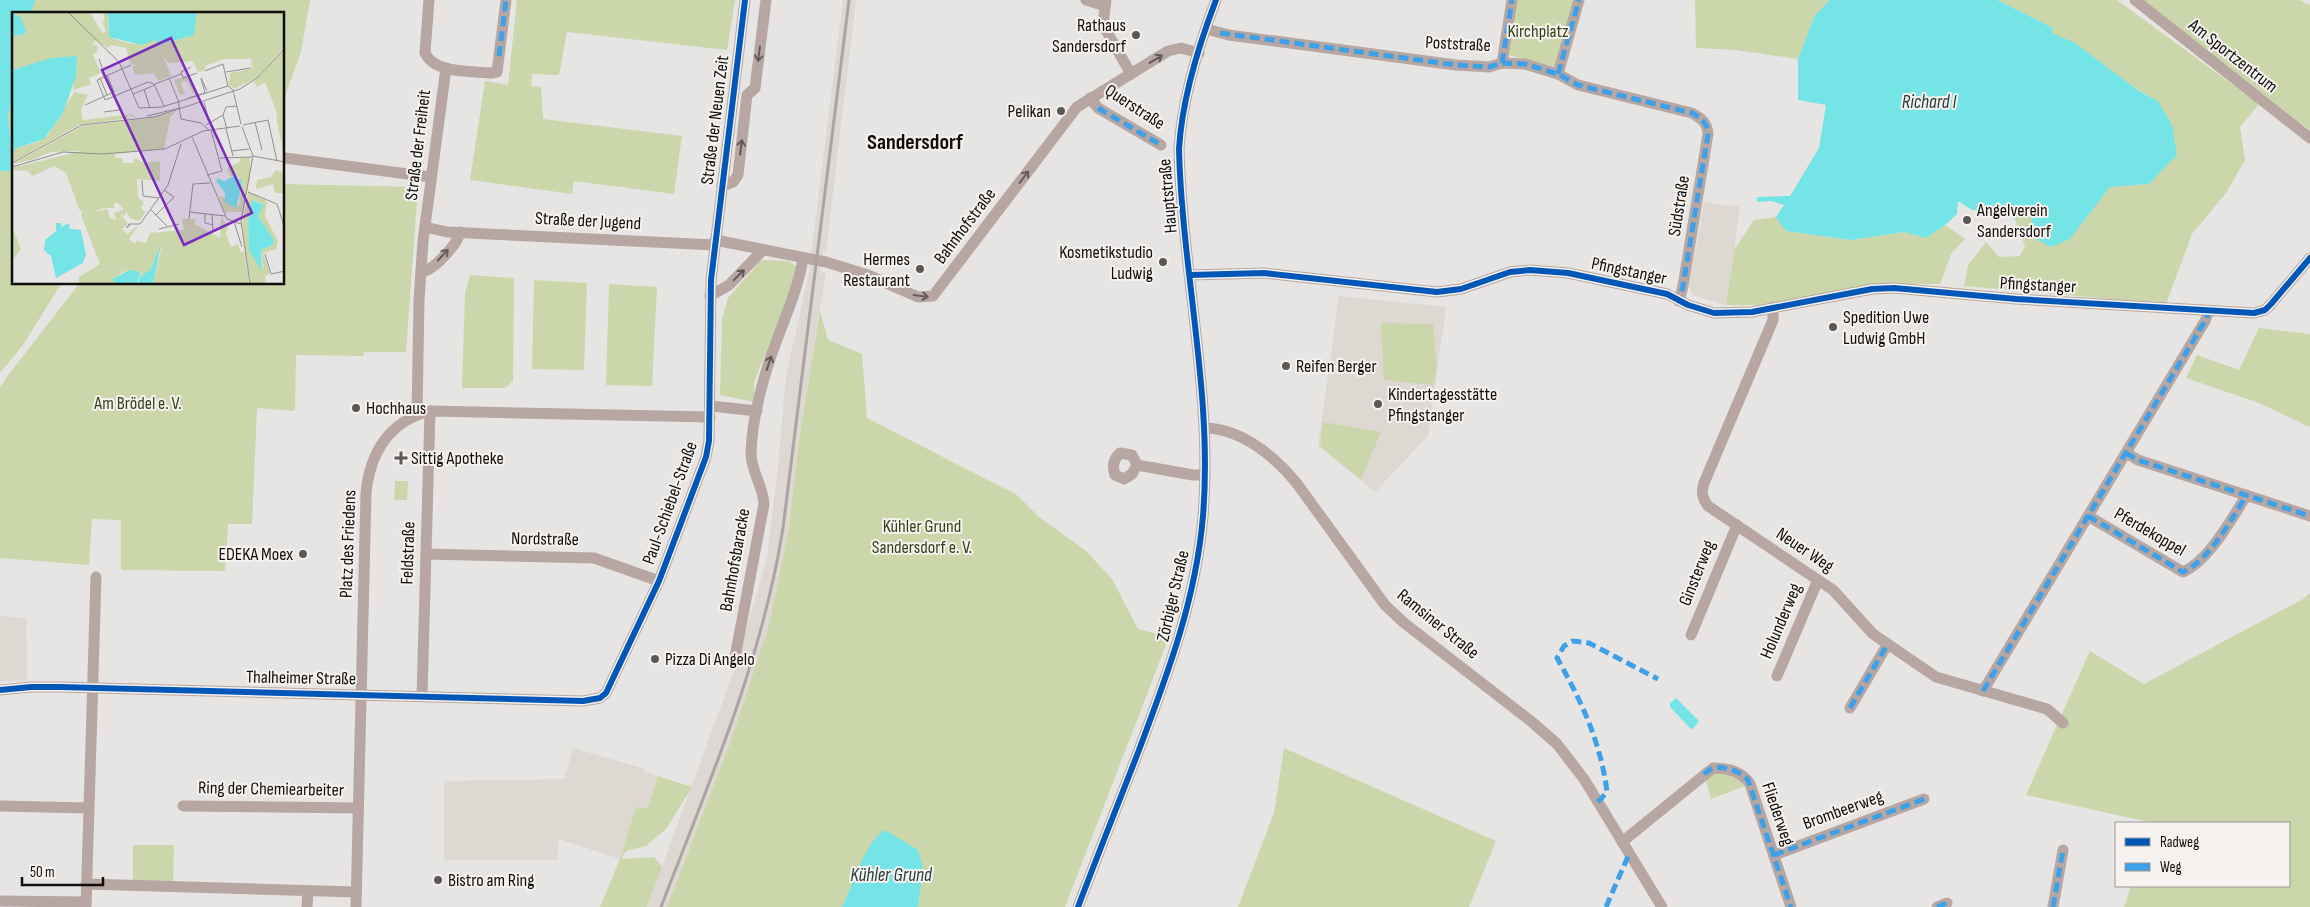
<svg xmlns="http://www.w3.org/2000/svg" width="2310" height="907" font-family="'Sofia Sans Condensed',sans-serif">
<rect width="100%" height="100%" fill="#e7e5e3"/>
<!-- built -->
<g fill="#ddd8d2">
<polygon points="843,0 856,0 826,252 823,252 820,271 826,273 800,433 789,528 769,625 730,743 667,907 647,907 736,665 767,558 778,466 786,376 809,272"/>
<polygon points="1704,202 1740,207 1726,305 1692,295 1689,286"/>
<polygon points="1339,296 1446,307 1428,436 1375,492 1318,446"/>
<polygon points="0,616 26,618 27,680 0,682"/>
<polygon points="573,748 645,769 644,772 658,776 648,808 636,807 620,859 559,839 557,860 444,860 444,781 564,779"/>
</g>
<!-- green -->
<g fill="#cbd6aa">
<polygon points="35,0 310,0 301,52 284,99 284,14 31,14"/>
<polygon points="517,0 735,0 727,50 567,32 559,75 532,74 531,86 541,87 543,119 682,136 674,194 574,181 572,194 470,180 485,81 508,85"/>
<polygon points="1515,0 1575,0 1557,67 1504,54"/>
<polygon points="1695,0 1830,0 1815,15 1798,59 1736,50 1696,48"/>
<path d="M1997,0h120l142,104 -19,23 5,33 -19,33 -34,41 -26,70 -202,-18 4,-21 18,-23 13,15 21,-1 5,-10 -10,-27 6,-7 9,1 6,25 60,-34 14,-17 39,-3 9,-83c-38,-19 -68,-51 -107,-68l2,-5z"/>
<polygon points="2142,0 2300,0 2310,5 2310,130"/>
<polygon points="14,91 14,166 8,116"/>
<polygon points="0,171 14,171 14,284 61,284 23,345 0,373"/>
<polygon points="284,184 418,187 406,352 364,352 363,356 296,355 295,411 257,408 252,524 228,524 225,571 121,570 121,520 92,519 89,565 0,558 0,387 9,374 79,284 284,284"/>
<polygon points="1776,217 1786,231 1851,240 1904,232 1926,238 1945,225 1965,239 1951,254 1940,284 1882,284 1759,305 1726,305 1734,250 1754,220"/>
<polygon points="761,260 788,261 797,267 796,277 754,382 755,402 720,395 722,319 728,298"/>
<polygon points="470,275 514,278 513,381 505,388 462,388 465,292"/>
<polygon points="534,280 587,283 584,370 532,369"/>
<polygon points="609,284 657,287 652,386 606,385"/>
<polygon points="820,311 828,340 862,354 867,418 1017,495 1039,517 1086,551 1112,579 1138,629 1169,637 1065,907 918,907 921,885 847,898 842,907 667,907 730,743 769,625 789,528 800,433"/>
<polygon points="1381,323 1433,324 1437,364 1434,385 1384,380"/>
<polygon points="2259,328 2310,334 2310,427 2259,403 2186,378 2197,355 2239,370"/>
<polygon points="1323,422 1381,432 1361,479 1320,446"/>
<polygon points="395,481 408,481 407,500 394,500"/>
<polygon points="2310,593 2310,907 2124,907 2131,886 2289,886 2289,823 2153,823 2026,795 2090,651 2144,684 2303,599"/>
<polygon points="1284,748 1496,841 1469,907 1238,907 1274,813"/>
<polygon points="1713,768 1750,784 1711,799 1704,774"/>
<polygon points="658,776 692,787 666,829 646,846 626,851 621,859 654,857 662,867 647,907 600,907 620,859 636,807 648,808"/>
<polygon points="133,845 174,845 173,886 133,886"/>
</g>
<!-- water -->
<g fill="#74e4e6">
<polygon points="0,0 35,0 31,14 14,14 14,91 8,116 14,171 0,171"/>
<polygon points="1830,0 1997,0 2053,28 2052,33 2075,43 2139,91 2158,101 2172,125 2177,155 2149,184 2110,187 2070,239 2051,247 2036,239 2030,213 2021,212 2015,219 1994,210 1972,210 1958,201 1957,214 1945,225 1926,238 1904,232 1851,240 1786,231 1776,217 1784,205 1771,201 1757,202 1757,197 1790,196 1819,148 1826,105 1798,100 1798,59 1815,15"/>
<polygon points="1676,698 1699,721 1693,729 1690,728 1670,707 1670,703"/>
<path d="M885,830l33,20 5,19 -5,38h-76c12,-23 21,-63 43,-77z"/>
</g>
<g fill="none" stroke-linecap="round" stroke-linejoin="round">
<!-- minor -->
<g stroke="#b7a6a2" stroke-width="11">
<path d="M429,0l-4,53c10,21 46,18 66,20l6,-1 9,-72"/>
<polyline points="1086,0 1105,6"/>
<polyline points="1106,0 1103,25 1131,74"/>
<polyline points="2135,0 2310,138"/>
<path d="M1206,29l23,6 227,30 33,2 13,-4 23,1 33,10 20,11 114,28c10,6 15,9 16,21l-25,152 -4,15"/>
<polyline points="1502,63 1512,0"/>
<polyline points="1558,74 1579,0"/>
<polyline points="1090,98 1098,108 1161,145"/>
<polyline points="285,158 431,177"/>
<polyline points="722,186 733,182 738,175 747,95 755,88 766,0"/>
<polyline points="425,227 447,232 715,245"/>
<polyline points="715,240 826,262 868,275 918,297 933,296 1077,107 1168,51 1181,48 1199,53"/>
<path d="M421,272c12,-1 37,-28 39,-40"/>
<polyline points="1190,275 1264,273 1437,292 1461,289 1510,272 1530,270 1568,273 1667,294 1688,305 1714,313 1752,312 1872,289 1894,288 2016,299 2254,313 2265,310 2271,304 2310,258"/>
<polyline points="710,296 729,285 763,250"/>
<path d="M1773,307v13l-69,163c-3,9 -2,15 4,23l125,84 40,44 63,43 111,32 16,14"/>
<polyline points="711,406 757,411"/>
<polyline points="417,414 419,300 423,241 446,68"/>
<path d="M1204,428c37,0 72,29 94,57l87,120 18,17 129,100 25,22 27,35 78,128"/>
<path d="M1120,453l12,2 5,10 -5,9 -8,5 -9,-4c-3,-9 -2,-15 5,-22z"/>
<polyline points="2126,453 2138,460 2310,516"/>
<polyline points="1137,465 1193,475 1205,475"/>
<path d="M2088,516l95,56c27,-12 48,-53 64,-77"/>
<polyline points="426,554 594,558 659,581"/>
<polyline points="1691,635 1737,525"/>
<path d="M735,657l29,-153c-1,-18 -13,-33 -13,-51 1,-32 10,-67 20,-97 11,-32 26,-63 32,-97"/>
<polyline points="1777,676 1818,580"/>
<polyline points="0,690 31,687 60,687 583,701 600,698 606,693 659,581 706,457 709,441 711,280 745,0"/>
<polyline points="1983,691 2205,321 2209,311"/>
<polyline points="422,696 430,411"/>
<polyline points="1850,708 1887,645"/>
<polyline points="0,806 88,808"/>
<polyline points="183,806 358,808"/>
<path d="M1622,842l91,-74c15,0 29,3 37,16l41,123"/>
<polyline points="1774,855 1924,799"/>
<polyline points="86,884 356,892"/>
<polyline points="0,901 86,902"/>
<polyline points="86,907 96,577"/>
<polyline points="307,907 308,891"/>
<path d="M356,907l10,-414c4,-40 23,-72 64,-82l280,6"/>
<path d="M1078,907c20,-53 41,-105 61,-157 29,-77 57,-151 64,-234 10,-122 -21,-245 -24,-367 3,-50 19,-102 37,-149"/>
<polyline points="1937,907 1947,903"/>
<polyline points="2053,907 2063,850"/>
</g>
<!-- rail -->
<path stroke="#aca4a2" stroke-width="3" d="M661,907c48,-125 101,-246 122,-379l66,-528"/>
<!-- quiet -->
<g stroke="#3da1e9" stroke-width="5" stroke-dasharray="10 5" stroke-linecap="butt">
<path d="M1220,33l236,32 33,2 13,-4 23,1 33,10 20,11 114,28c10,6 15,9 16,21l-25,152 -4,15"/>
<polyline points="499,56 506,0"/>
<polyline points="1502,63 1512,0"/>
<polyline points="1558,74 1579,0"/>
<polyline points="1098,108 1161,145"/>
<polyline points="2126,453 2138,460 2310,516"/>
<path d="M2088,516l95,56c27,-12 48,-53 64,-77"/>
<polyline points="1983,691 2205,321 2209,311"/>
<polyline points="1850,708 1887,645"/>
<path d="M1704,774c3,-2 7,-6 10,-6 11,-2 28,4 34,12l43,127"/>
<path d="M1598,802l9,-10c-6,-49 -26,-92 -50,-134l7,-12 9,-5 16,2 69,36"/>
<polyline points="1774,855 1924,799"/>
<polyline points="1606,907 1629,854"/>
<polyline points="1937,907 1947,903"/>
<polyline points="2053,907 2063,850"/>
</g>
<defs>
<g id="cycleway">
<polyline points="1190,275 1264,273 1437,292 1461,289 1510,272 1530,270 1568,273 1667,294 1688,305 1714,313 1752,312 1872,289 1894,288 2016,299 2254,313 2265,310 2271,304 2310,258"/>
<polyline points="0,690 31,687 60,687 583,701 600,698 606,693 659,581 706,457 709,441 711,280 745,0"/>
<path d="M1078,907c20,-53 41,-105 61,-157 29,-77 57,-151 64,-234 10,-122 -21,-245 -24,-367 3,-50 19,-102 37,-149"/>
</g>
</defs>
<!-- cycleway casing -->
<use href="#cycleway" stroke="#f6f2ef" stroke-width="9"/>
<!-- cycleway -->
<use href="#cycleway" stroke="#0057b8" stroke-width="6"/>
</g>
<!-- one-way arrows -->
<defs><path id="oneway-shaft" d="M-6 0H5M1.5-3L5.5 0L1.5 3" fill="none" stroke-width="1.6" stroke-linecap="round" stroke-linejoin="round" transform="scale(1.25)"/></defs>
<g stroke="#645a58">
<use href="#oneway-shaft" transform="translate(759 54) rotate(97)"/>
<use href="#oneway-shaft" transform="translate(1156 59) rotate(-31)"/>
<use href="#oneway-shaft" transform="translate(741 147) rotate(-83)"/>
<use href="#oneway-shaft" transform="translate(1024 177) rotate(-53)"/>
<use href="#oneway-shaft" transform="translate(443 255) rotate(-47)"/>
<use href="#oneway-shaft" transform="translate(739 275) rotate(-45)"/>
<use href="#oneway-shaft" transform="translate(921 296) rotate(8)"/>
<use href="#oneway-shaft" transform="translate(769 363) rotate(-72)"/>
</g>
<!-- markers -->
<g fill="#5b5958" stroke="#f6f2ef" stroke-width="2">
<circle cx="1136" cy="35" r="5"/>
<circle cx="1061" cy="111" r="5"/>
<circle cx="1967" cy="220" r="5"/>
<circle cx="1163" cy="262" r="5"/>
<circle cx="920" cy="269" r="5"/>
<circle cx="1833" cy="327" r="5"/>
<circle cx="1286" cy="366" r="5"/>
<circle cx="1378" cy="404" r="5"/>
<circle cx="356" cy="408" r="5"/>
<path d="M398.5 450.5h5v5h5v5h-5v5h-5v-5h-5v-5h5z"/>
<circle cx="303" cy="554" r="5"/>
<circle cx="655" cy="659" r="5"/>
<circle cx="438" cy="880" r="5"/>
</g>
<g text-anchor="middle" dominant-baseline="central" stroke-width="4" stroke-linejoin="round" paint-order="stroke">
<!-- poi labels -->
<g font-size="18" fill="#100e0d" stroke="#f6f2ef" text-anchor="start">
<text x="1126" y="25" text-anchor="end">Rathaus<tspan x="1126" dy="21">Sandersdorf</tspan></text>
<text x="1051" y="111" text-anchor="end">Pelikan</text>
<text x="1977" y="210">Angelverein<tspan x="1977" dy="21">Sandersdorf</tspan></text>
<text x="1153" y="252" text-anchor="end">Kosmetikstudio<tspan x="1153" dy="21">Ludwig</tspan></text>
<text x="910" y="259" text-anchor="end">Hermes<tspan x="910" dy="21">Restaurant</tspan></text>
<text x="1843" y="317">Spedition Uwe<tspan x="1843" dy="21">Ludwig GmbH</tspan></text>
<text x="1296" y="366">Reifen Berger</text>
<text x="1388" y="394">Kindertagesstätte<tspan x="1388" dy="21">Pfingstanger</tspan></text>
<text x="366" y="408">Hochhaus</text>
<text x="411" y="458">Sittig Apotheke</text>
<text x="293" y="554" text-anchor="end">EDEKA Moex</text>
<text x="665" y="659">Pizza Di Angelo</text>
<text x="448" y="880">Bistro am Ring</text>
</g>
<!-- park labels -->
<g font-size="18" fill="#374118" stroke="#f6f2ef">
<text x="1538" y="31">Kirchplatz</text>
<text x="138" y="403">Am Brödel e. V.</text>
<text x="922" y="526">Kühler Grund<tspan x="922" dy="21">Sandersdorf e. V.</tspan></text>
</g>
<!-- street labels -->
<g font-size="18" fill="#100e0d" stroke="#f6f2ef">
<text transform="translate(1458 44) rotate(3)">Poststraße</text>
<text transform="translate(2233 56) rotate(38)">Am Sportzentrum</text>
<text transform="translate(1135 107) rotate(33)">Querstraße</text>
<text transform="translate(715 120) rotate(-83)">Straße der Neuen Zeit</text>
<text transform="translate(418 145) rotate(-83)">Straße der Freiheit</text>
<text transform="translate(1168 196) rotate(-95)">Hauptstraße</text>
<text transform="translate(1679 206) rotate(-81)">Südstraße</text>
<text transform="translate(588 221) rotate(3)">Straße der Jugend</text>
<text transform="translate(965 226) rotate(-53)">Bahnhofstraße</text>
<text transform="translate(1629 271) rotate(12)">Pfingstanger</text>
<text transform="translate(2038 285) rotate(3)">Pfingstanger</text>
<text transform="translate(670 503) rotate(-70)">Paul-Schiebel-Straße</text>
<text transform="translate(2150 532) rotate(30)">Pferdekoppel</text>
<text transform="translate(545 539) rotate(1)">Nordstraße</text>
<text transform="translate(348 544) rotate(-88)">Platz des Friedens</text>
<text transform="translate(1805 550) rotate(34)">Neuer Weg</text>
<text transform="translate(408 553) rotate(-88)">Feldstraße</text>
<text transform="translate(735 560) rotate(-80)">Bahnhofsbaracke</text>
<text transform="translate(1697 573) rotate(-68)">Ginsterweg</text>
<text transform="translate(1173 596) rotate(-77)">Zörbiger Straße</text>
<text transform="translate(1781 621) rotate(-67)">Holunderweg</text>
<text transform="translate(1438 624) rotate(39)">Ramsiner Straße</text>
<text transform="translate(301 678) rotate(1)">Thalheimer Straße</text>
<text transform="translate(271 789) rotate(1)">Ring der Chemiearbeiter</text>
<text transform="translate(1843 810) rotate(-20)">Brombeerweg</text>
<text transform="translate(1778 814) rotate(71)">Fliederweg</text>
</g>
<!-- water labels -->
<g font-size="19" font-style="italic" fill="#223c3d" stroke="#f6f2ef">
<text x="1929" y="102">Richard I</text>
<text x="891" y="875">Kühler Grund</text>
</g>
<!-- district labels -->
<g font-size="22" font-weight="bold" fill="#100e0d" stroke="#f6f2ef">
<text x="915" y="142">Sandersdorf</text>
</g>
</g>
<!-- overview -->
<g transform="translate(12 12)">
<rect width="272" height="272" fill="#e7e5e3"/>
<path d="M3,0h75l12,21 4,-2 -4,-9 3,-2 -2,-6 5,-2v16l5,11 20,5 22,-4 4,5 34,-10 4,-23h87v35l-28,31 -22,11 -5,-5 1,-11 22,-4 -1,-10h-27l-19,7v4l-7,2 -5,-11 -25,2 -5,-7 8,20 -13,5 -4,-8 -19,2 -3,-8 4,-2 -5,-1 -5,-16 -15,-3 -3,3 -12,-8 -4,5h5l1,5 -5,5 8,18 -12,5 2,6 -18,6 4,-32h-23l-42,12v-34l11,-1v-7zM272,37l1,105 -1,1 -8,-38 2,-1 -13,-34 -8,5 -3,-5zM178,64l7,17 -4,1 -5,-12 -4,-1 -3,2 4,11 -5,1 -6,-15zM62,80l14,3 -7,14 2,11 49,-6 4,4 -8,-3 1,3 -50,7 -67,37v-8l5,-6 21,-6 10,-7zM164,99l-6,7 -6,31 -49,5v4h7l1,5h11v-5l11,5 15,-2v20l-23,-2 1,18 6,6 -3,4 4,6 -6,8 -8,-2 -5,-8 -1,5 -5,-3 8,11 -6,5 5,5 12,-9 -10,14 6,5 2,-3 9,2 4,-10 34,-3 -2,-11h13v5l25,14 1,-21 7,10 -2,7 5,13 7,-3 3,9 3,-2 5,33h-96l9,-38 -11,23 -11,8 -2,7 2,-12 -15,-1 -13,8 4,5h-37v-7l21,-13 -19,-49 2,-5 -3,1 -14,-38 -12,-7 -22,10 -4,-5 -16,-1v-2l70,-17 -31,1 -20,8 -19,4 71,-38 68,-8zM102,191h4l6,7 -10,3 2,7 -6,-2 -3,-9 -13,3 9,-4h11zM228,145h10v21l-7,34h-19l-5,-16 7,2v5l13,2 3,-20 -3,-8 -9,-1 -3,-8 13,-6zM264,158l8,3v20h-9l-2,-9 -17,5 1,-9 14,-3zM236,180l19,9 -2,15 13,25 -2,8 -13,4 7,20 -5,3 1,8h-16l-8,-58zM242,188l10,5 -6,11 16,24 -1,5 -12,5 2,20 -14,-20 -1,-28zM0,215l9,22 -9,12z" fill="#cbd6aa" fill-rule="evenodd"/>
<path d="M0,0l9,6 5,14 -3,3 -11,1zM96,0h89l-3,23 -36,10 -3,-5 -13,5 -33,-8zM65,44l-1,20 -13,37 -19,26 -27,9 -5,6v-84l39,-12zM222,164l7,4 1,5 -6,23 -11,-6v-9l-9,-12 2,-3 6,3zM240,188l12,5 -6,11 16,24 -1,5 -12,5 1,21 -13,-21 -1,-28zM44,211h5v4l8,-4 1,6 11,1 5,25 -3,8 -27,15 -5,-22 -7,-6 1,-10 11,-9zM149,233l-8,39h-15l2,-7 11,-8zM118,258l10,2 -3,12h-21l-4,-5z" fill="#74e4e6"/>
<path fill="none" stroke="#918f8d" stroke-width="1" d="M56,0l51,50 20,46 23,-1 66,-21 5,4 8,34M87,47l6,17M119,53l-34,15 8,20 43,-18 6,2M179,55l-10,5 2,6 14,-5M193,59l18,-7 5,22M214,60l25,-4M95,63l7,17M88,66l7,17M157,66l9,22M142,72l10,22M143,72l26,-10M132,77l6,19M121,82l22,-9M176,86l17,-5 -4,-15 6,13M166,88l3,19 20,4 8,7M192,90l5,19M73,93l29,-13M92,100l15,-2M135,104l33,-8M243,110l7,28M194,113l17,-10M231,113l25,-5 9,41M230,115l11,29M214,117l7,27M215,117l-4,-14 3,-8 11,-1M180,125l35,82 14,5M219,139l18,-2M241,144l32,6M208,146l32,-1M0,151l70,-38 72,-8 86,-28 17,-11 28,-30M0,155l51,-15 39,2 63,-5 38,-18 37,-5M195,163l15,-4 -11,-41M130,168l1,16 16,2M236,180l29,12 8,25M139,198l17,17M177,200l36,4M193,202v9l8,2M144,203l18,-18 -10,-7M200,203l1,16M177,207l4,-35 17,-1M222,210l8,25M118,212l-3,4 2,-4h11l28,-39 13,-41M147,217l20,-5M253,242l6,20 14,-3M238,272l-9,-63 12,-65"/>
<path fill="#7b2cbf" fill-opacity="0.15" stroke="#7b2cbf" stroke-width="2.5" d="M159,26l81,175 -68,32 -82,-175z"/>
<rect width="272" height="272" fill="none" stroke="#100e0d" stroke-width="2.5"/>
</g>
<!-- legend -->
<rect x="2115" y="822" width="175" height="65" fill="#f6f2ef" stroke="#9a9795"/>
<rect x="2125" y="838" width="25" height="8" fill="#0057b8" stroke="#9a9795"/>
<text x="2160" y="847" font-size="15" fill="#100e0d">Radweg</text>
<rect x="2125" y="863" width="25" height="8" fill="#3da1e9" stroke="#9a9795"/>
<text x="2160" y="872" font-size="15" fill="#100e0d">Weg</text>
<!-- scale -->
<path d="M22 877v8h81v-8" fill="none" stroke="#100e0d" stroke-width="2.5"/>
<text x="30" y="877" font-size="15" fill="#100e0d" stroke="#f6f2ef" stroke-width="4" paint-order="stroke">50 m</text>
</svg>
